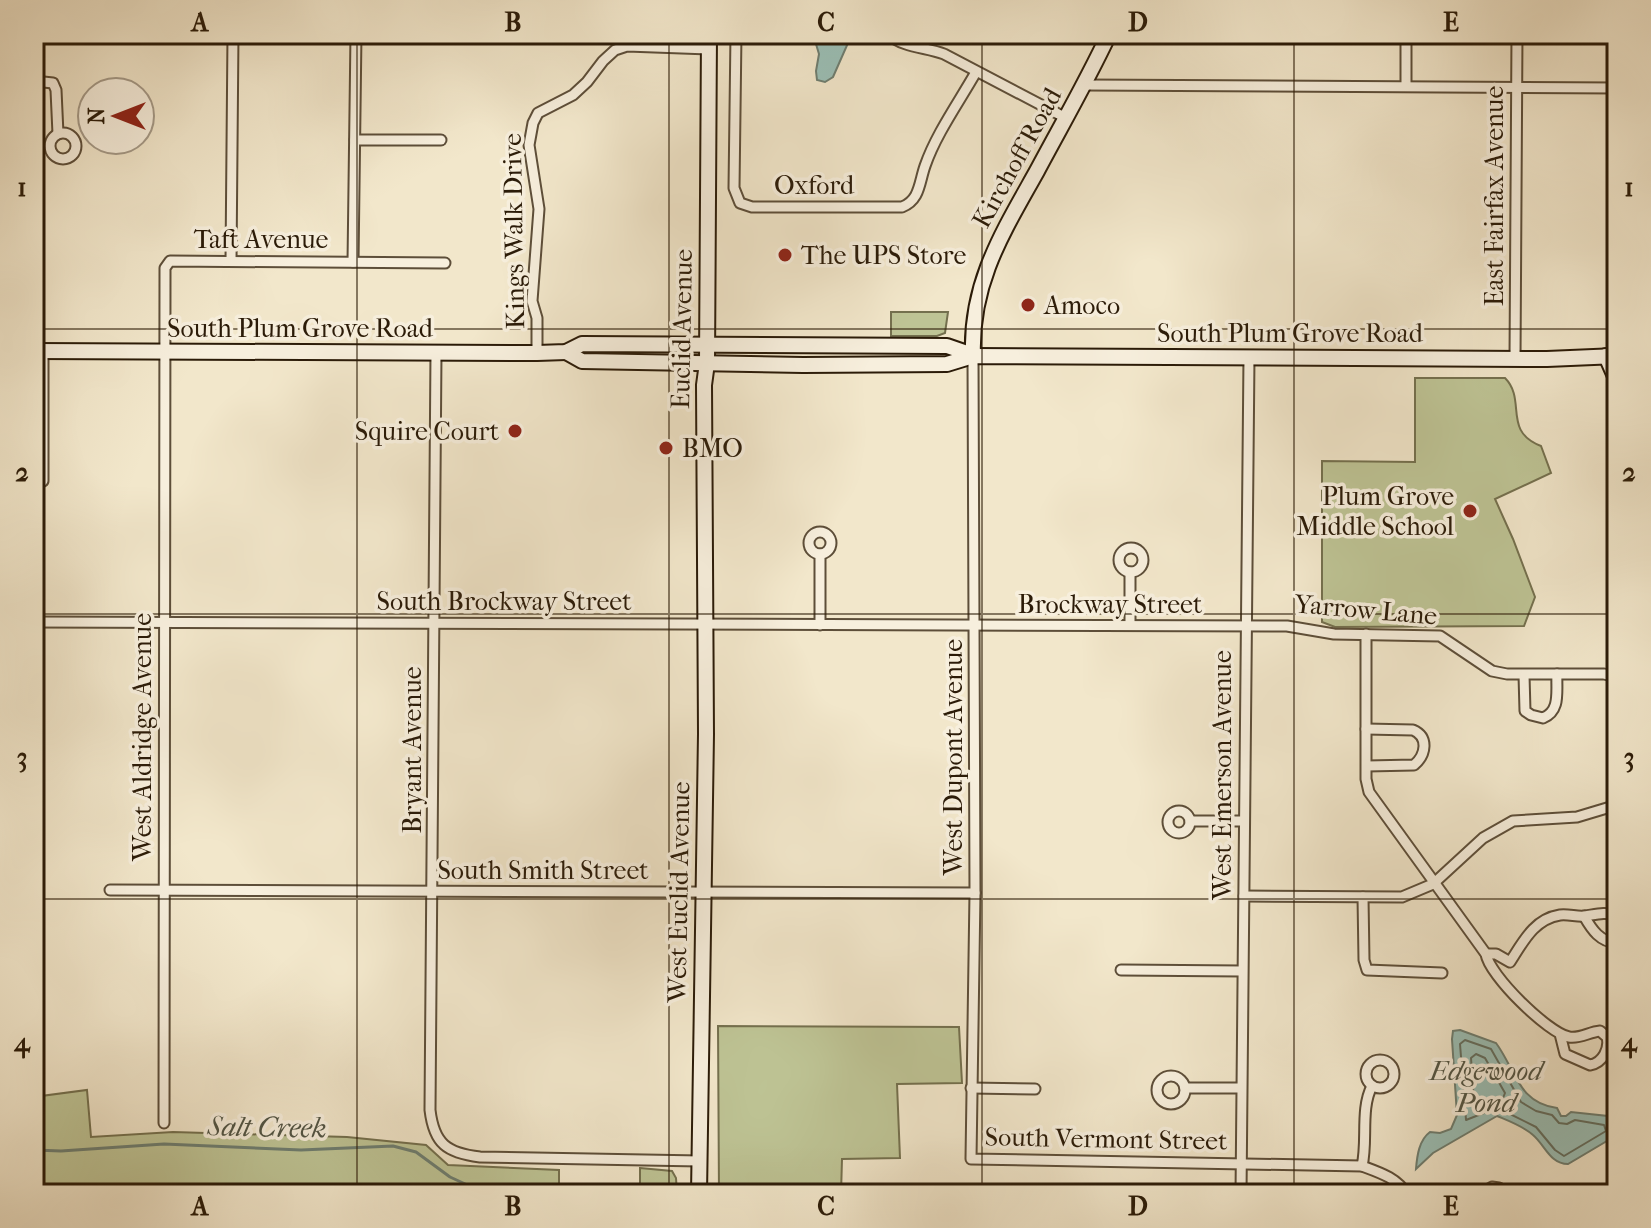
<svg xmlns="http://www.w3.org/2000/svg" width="1651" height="1228" font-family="'IM FELL French Canon',serif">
<rect width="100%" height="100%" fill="#f2e7cb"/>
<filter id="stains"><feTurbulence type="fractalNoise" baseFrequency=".0025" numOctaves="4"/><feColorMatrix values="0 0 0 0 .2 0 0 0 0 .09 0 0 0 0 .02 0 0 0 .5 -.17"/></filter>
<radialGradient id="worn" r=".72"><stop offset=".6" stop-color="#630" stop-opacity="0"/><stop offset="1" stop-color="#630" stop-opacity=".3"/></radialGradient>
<!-- green -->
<g fill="#bec495" stroke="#74704e" stroke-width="2">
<polygon points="891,312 948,312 945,333 937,336 891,336"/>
<path d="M1415,378h90c22,22 -3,53 36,68l10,27 -56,26 18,40 22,58 -11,29 -189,1 -13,-5v-161l93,1z"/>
<polygon points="718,1026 959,1027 962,1083 897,1084 900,1158 842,1159 841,1194 719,1194"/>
<polygon points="87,1090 91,1137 173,1132 347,1137 426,1145 448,1165 559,1170 559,1194 34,1194 34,1097"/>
<polygon points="640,1168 672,1171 676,1178 677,1194 640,1194"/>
</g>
<!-- water -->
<g fill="#9bc0b7" stroke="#6e7e71" stroke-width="2">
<polygon points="813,34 852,34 833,77 825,82 817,80 816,71 819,54"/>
<path d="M1460,1030l36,13c20,27 22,60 61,65l4,8h5l5,-4 46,5v18l-49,29c-18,0 -23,-19 -35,-29 -10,-9 -24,-14 -36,-19l-64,37 -17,16c1,-13 3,-29 14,-37l10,1 11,-4 6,-14 -5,-76 1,-8z"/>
</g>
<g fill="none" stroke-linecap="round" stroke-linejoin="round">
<!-- shore -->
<g stroke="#636e60" stroke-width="2">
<polygon points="1465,1040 1491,1049 1521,1102 1536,1111 1552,1115 1559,1123 1567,1124 1575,1120 1604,1125 1606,1131 1564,1156 1555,1150 1536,1127 1500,1109 1494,1109 1466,1120 1460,1044"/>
<polygon points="1476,1054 1485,1058 1505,1093 1503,1098 1478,1104 1474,1102 1471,1058"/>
</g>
<!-- stream -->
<polyline stroke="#6e7e71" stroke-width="3" points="34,1150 61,1151 164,1144 301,1150 393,1146 416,1152 450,1177 487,1194"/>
<defs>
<g id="street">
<path d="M736,34l-2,154 6,15 12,4h150c18,-7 17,-24 23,-41 11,-32 34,-64 51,-94"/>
<path d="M888,34c16,14 37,13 56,20l122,64"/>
<polyline points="34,81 53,83 56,90 58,134"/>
<polyline points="1085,85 1617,88"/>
<polyline points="1406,86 1406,34"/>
<circle cx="63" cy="146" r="13"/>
<polyline points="355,140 441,140"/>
<polyline points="231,261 233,34"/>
<polyline points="353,262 356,34"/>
<path d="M436,353l-6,757c4,34 17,43 50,47l220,4"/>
<polyline points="537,353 537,318 532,301 539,209 529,145 533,123 538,113 573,95 587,82 603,61 615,50 627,46 709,49"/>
<path d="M973,356l2,537 -4,266 391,7c16,6 36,12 44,28"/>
<polyline points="1515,359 1517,34"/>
<polyline points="34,486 43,481 43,351"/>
<circle cx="820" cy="543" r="11"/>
<circle cx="1131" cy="560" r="12"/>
<polyline points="820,554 820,625"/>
<polyline points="34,622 1287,626 1334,634 1440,636 1492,671 1507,674 1604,674 1617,677"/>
<polyline points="1130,625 1130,572"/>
<path d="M1366,634v145l3,13 117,162c3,21 62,79 83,83 11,2 20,-5 31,-6l7,6c3,11 -4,26 -17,28l-25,-11 -5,-20"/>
<path d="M1524,675l1,36 6,4 12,3c18,-7 13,-27 14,-44"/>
<path d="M1366,729l47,1c16,7 13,25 1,35l-47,1"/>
<polyline points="34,795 34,622"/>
<circle cx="1179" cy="822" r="11"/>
<polyline points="1190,821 1244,821"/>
<polyline points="110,890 975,893"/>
<polyline points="1244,896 1402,897 1433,884 1483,838 1513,821 1577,817 1617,805"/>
<polyline points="1363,897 1364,960 1367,970 1442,973"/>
<path d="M1584,916c8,14 16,26 33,27"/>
<path d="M1486,954h10l14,8c13,-20 24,-43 50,-47 9,-1 17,2 25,1 13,-2 19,-4 32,-1"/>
<polyline points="1121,970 1242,971"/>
<circle cx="1380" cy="1074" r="14"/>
<circle cx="1171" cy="1090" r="14"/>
<polyline points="971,1088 1035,1089"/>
<polyline points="1185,1088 1240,1088"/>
<polyline points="164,1123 165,268 170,261 445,263"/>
<path d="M1362,1166c6,-25 -2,-57 10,-80"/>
<polyline points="1241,1194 1249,357"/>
<polyline points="1480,1194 1492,1187 1499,1188 1504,1194"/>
</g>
<g id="secondary">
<polyline points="34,351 537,353 566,352 582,344 947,346 973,355"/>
<polyline points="566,352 582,361 803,365 947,364 973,356 1547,359 1617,356"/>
<path d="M973,356c-3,-73 30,-124 64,-185 24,-45 50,-90 72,-137"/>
<polyline points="1606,356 1617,381"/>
<polyline points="699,1194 706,734 704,385 707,363 709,34"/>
</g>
</defs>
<!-- street casing -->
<use href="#street" stroke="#5d4e39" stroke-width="13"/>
<!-- secondary casing -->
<use href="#secondary" stroke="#2b1b08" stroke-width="18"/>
<!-- street -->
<use href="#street" stroke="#f7efdd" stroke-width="9"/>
<!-- secondary -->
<use href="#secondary" stroke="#f7efdd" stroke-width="14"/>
</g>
<!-- grid -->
<path fill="none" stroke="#2b1b08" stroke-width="2" stroke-opacity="0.55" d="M357,34v1160M669,34v1160M982,34v1160M1294,34v1160M34,329h1583M34,614h1583M34,899h1583"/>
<!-- markers -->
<g fill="#8f2418" stroke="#f7efdd" stroke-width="3">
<circle cx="785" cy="255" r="8"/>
<circle cx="1028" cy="305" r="8"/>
<circle cx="515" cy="431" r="8"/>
<circle cx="666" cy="448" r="8"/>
<circle cx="1470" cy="511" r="8"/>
</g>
<g text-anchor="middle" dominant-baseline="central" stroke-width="7" stroke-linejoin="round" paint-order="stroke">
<!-- street labels -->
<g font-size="26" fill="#2b1b08" stroke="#f7efdd">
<text transform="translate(1017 158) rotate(-61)">Kirchoff Road</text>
<text x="814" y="185">Oxford</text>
<text transform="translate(1494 196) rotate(-90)">East Fairfax Avenue</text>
<text transform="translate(514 231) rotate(-91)">Kings Walk Drive</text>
<text x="261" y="239">Taft Avenue</text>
<text x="300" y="328">South Plum Grove Road</text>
<text transform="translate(682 329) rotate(-89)">Euclid Avenue</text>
<text x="1290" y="333">South Plum Grove Road</text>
<text x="504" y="601">South Brockway Street</text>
<text x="1110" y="604">Brockway Street</text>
<text transform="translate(1366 610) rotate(5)">Yarrow Lane</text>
<text transform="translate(142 737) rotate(-90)">West Aldridge Avenue</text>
<text transform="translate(412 750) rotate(-90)">Bryant Avenue</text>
<text transform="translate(953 757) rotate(-90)">West Dupont Avenue</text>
<text transform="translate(1222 775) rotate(-90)">West Emerson Avenue</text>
<text x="543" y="870">South Smith Street</text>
<text transform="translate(679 892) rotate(-89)">West Euclid Avenue</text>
<text transform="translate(1106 1139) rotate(1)">South Vermont Street</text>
</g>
<!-- poi labels -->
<g font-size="26" fill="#2b1b08" stroke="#f7efdd" text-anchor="start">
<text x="801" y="255">The UPS Store</text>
<text x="1044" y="305">Amoco</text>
<text x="499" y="431" text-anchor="end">Squire Court</text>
<text x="682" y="448">BMO</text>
<text x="1454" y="496" text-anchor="end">Plum Grove<tspan x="1454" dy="30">Middle School</tspan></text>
</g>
<!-- water labels -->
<g font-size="28" font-style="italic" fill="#525545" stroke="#f7efdd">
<text x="1486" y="1070">Edgewood<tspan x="1486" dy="32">Pond</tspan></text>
<text transform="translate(267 1127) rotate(1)">Salt Creek</text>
</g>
</g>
<!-- margin -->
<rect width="1651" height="1228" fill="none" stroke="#f2e7cb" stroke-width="88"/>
<!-- north arrow -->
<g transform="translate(116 116) rotate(270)"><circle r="38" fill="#f7efdd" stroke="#a59a88" stroke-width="2"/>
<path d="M0-6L14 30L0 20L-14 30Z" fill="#8f2418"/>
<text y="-12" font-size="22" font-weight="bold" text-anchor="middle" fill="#2b1b08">N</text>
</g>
<rect x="44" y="44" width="1563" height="1140" fill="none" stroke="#2b1b08" stroke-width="3"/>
<g font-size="26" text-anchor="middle" font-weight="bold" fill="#2b1b08">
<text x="200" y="31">A</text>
<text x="513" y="31">B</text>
<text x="826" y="31">C</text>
<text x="1138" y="31">D</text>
<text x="1451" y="31">E</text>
<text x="22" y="196">1</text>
<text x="1629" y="196">1</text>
<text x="22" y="481">2</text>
<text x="1629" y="481">2</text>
<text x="22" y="766">3</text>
<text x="1629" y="766">3</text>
<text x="22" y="1051">4</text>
<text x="1629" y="1051">4</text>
<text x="200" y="1215">A</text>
<text x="513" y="1215">B</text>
<text x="826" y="1215">C</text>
<text x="1138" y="1215">D</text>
<text x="1451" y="1215">E</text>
</g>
<rect width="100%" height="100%" filter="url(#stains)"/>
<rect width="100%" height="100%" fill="url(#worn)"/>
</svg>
